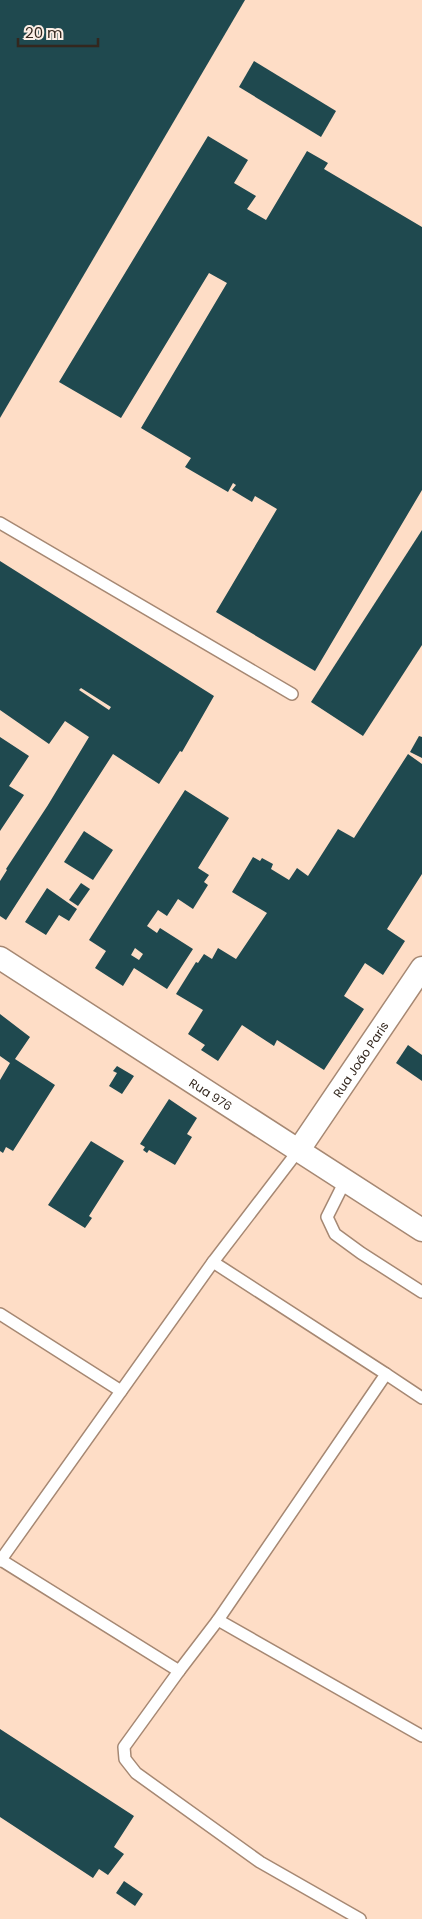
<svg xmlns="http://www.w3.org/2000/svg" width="422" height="1919" font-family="Poppins,sans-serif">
<rect width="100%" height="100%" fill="#feddc6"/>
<!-- building -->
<g fill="#1f494f" fill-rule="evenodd">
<polygon points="0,0 245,0 0,418"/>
<polygon points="254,61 336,111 321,137 239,87"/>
<polygon points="208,136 248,160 234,183 256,196 247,209 266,220 307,151 328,163 324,169 422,227 422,490 315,671 216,612 277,509 255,496 252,502 232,490 236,485 233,483 228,492 185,467 191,458 141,428 227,283 209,273 121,418 59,382"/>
<polygon points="422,530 422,645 363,736 311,702"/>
<path d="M0,561l214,135 -32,56 -2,-1 -21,33 -46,-30 -107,166 -6,-4v-35l7,-11 -1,-1 42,-64 41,-68 -24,-16 -16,23 -49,-34zM81,688l30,19 -2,3 -30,-20z"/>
<polygon points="419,736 422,737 422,758 410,752"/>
<polygon points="0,737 29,756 9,786 24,795 0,831"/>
<polygon points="408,754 422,764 422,874 387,929 405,941 383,975 365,963 344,996 364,1009 324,1070 277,1040 274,1046 242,1025 218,1061 201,1050 205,1045 188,1034 203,1010 176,994 196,962 198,963 204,954 212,959 218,948 236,959 267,913 232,892 253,857 260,861 262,858 273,864 271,869 289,880 297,868 308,876 338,829 354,838"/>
<path d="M185,790l44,28 -31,50 11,7 -5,7 4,3 -15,24 -15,-10 -11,17 -9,-6 -11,16 10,7 3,-5 33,21 -26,40 -33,-21 -11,18 -28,-18 11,-17 -17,-11zM135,948l8,6 -4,6 -8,-5z"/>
<polygon points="84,831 113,850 93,880 64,862"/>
<polygon points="81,883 90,889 78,906 69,900"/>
<polygon points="47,888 77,909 69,921 59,915 46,935 25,922"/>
<polygon points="0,1014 30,1037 15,1059 55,1085 13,1151 6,1147 3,1153 0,1151 0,1080 10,1063 0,1056"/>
<polygon points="408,1045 422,1055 422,1081 396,1063"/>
<polygon points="117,1066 134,1076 122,1094 109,1086 117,1073 113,1071"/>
<polygon points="169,1099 197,1118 187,1134 192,1137 175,1165 149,1150 147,1153 143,1150 145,1147 140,1144"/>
<polygon points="91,1141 124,1161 89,1216 92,1218 85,1228 48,1205"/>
<polygon points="0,1729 134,1816 114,1847 124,1854 108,1875 99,1869 93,1878 0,1817"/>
<polygon points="124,1881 143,1894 135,1906 116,1893"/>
</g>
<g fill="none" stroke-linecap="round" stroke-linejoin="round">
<defs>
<g id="lane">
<polyline points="0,523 292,694"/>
<polyline points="345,1181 327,1217 335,1234 361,1253 422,1292"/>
<polyline points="0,1314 121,1391"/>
<polyline points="386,1374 422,1398"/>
<polyline points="1,1560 179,1671 218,1620 386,1374 213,1262"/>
<polyline points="0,1561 213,1262 298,1151"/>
<polyline points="218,1620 422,1736"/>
<polyline points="179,1671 124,1747 125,1759 136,1773 260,1862 360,1919"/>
</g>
<g id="street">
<path id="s1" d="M0,958l422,272"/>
<path id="s2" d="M298,1151l124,-183"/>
</g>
</defs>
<!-- lane casing -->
<use href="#lane" stroke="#a68873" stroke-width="14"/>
<!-- street casing -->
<use href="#street" stroke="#a68873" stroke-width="25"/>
<!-- lane -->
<use href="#lane" stroke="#fff" stroke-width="11"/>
<!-- street -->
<use href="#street" stroke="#fff" stroke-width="22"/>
</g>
<g text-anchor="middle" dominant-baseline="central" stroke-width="5" stroke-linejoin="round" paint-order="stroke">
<!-- street labels -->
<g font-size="12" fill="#33271e" stroke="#fceee5">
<text stroke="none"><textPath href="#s2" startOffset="111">Rua João Paris</textPath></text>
<text stroke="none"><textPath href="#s1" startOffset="251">Rua 976</textPath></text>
</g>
</g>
<!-- scale -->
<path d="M18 38v8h80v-8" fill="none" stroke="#33271e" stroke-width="2.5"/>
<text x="25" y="38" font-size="15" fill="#33271e" stroke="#fceee5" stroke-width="4" paint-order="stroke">20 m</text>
</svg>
